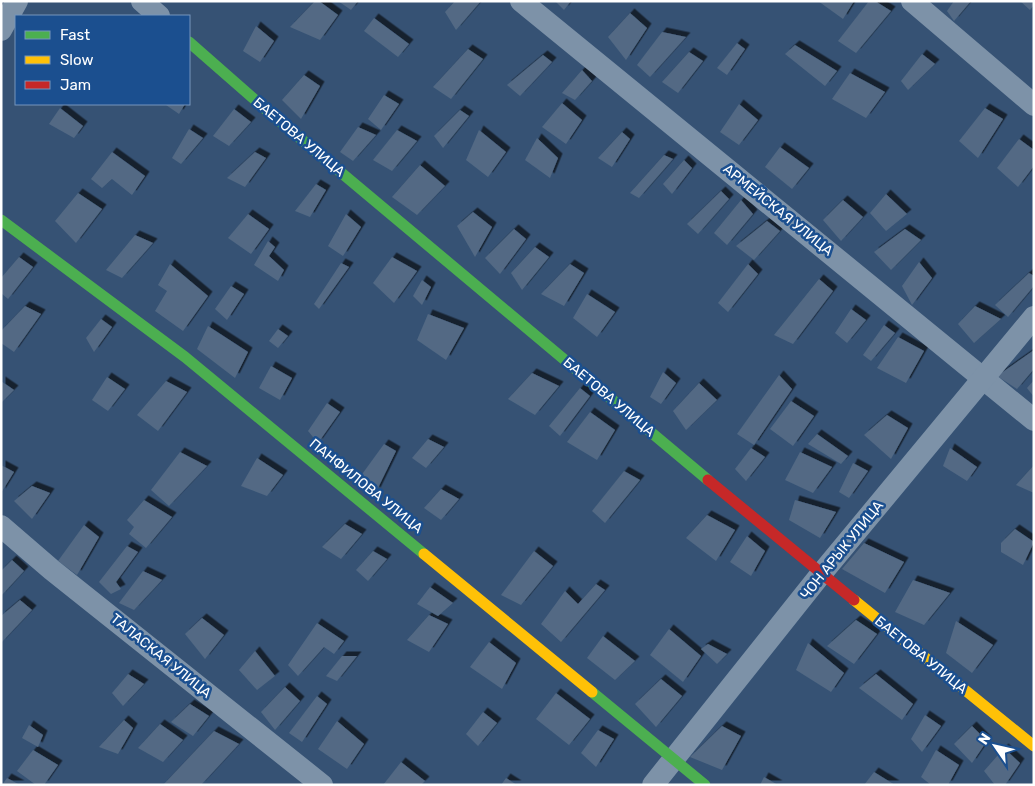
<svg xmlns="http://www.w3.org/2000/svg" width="1035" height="786" font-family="Rubik,sans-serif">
<defs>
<filter id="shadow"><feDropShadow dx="4.5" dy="-4.5" stdDeviation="0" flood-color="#0009"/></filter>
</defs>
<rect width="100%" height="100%" fill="#365274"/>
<!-- building -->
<g fill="#526984" filter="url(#shadow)">
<polygon points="315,1 319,1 338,15 320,40 290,27"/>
<polygon points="338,1 358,1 351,10"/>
<polygon points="455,1 481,1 456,30 445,12"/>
<polygon points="555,1 571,1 564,10"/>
<polygon points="818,1 854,1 843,19"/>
<polygon points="869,1 875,1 891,11 856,53 838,41"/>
<polygon points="954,1 971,1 954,21 947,11"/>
<polygon points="1020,1 1034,1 1034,5 1030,10"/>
<polygon points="630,13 647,28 626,60 608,37"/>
<polygon points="374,18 409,44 398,57 364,31"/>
<polygon points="256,26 274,41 260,62 243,51"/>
<polygon points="662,32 686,37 650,77 637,65"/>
<polygon points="737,43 745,49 727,75 717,68"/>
<polygon points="795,45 837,71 825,86 785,54"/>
<polygon points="468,49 483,59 451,99 433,87"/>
<polygon points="689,52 703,61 678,93 662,82"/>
<polygon points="922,54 935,64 908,90 901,81"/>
<polygon points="543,55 552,62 520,96 507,85"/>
<polygon points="582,70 592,81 575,100 562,93"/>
<polygon points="850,73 885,92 866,118 832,99"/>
<polygon points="304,75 320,86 301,119 282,100"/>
<polygon points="384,95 399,104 381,130 368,119"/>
<polygon points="562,103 582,120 566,144 542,127"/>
<polygon points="167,104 185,104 179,114 166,105"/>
<polygon points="739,104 758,120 739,145 720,132"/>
<polygon points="60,108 83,126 74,138 49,124"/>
<polygon points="985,108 1003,119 978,158 959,141"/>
<polygon points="234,109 251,122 229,146 213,136"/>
<polygon points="460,110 469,116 443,148 434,136"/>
<polygon points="358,127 376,135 353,161 340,152"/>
<polygon points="189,129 203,138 181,164 172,158"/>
<polygon points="397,130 417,141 392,171 373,160"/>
<polygon points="479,130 506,152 488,177 466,160"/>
<polygon points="622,132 630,139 612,167 598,158"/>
<polygon points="537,138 558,158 550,178 525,160"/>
<polygon points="1019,139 1034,150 1034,166 1018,187 997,168"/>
<polygon points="780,147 809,168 792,189 765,167"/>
<polygon points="112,152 145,176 132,195 112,179 102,188 91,179"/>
<polygon points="255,152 266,158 245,187 227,178"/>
<polygon points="664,155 673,159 639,198 630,193"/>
<polygon points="684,160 692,168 672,194 663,184"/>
<polygon points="420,165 445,186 417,215 392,197"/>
<polygon points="316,184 326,190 310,217 295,211"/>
<polygon points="721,191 729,199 698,234 687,224"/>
<polygon points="78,193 102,209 76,243 55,221"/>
<polygon points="886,194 907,214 886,231 870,213"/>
<polygon points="741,200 753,214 727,245 714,233"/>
<polygon points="843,200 863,217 841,241 823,220"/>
<polygon points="473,212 492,227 475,257 457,226"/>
<polygon points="248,214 269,229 251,254 228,238"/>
<polygon points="346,214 361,227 343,256 328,246"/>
<polygon points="767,221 780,231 754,260 736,246"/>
<polygon points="514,229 526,239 500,274 485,258"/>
<polygon points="905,229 921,240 891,270 874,252"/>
<polygon points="135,235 153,243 122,278 106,270"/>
<polygon points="268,241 275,247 269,256 284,270 278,281 254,265"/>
<polygon points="535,247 549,257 522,290 511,273"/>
<polygon points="19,257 33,267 8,299 1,293 1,278"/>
<polygon points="392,257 417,271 394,303 373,283"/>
<polygon points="919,262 932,278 912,305 902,286"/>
<polygon points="341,263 349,267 319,309 314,304"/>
<polygon points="170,264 208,296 183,331 155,311 167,291 158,285"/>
<polygon points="570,264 584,273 564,306 541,294"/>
<polygon points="748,264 758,274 728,312 718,303"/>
<polygon points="1029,273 1034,276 1034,286 1008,317 995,305"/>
<polygon points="819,279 833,291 793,344 774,335"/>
<polygon points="422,280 431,287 422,305 413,296"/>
<polygon points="231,286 244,294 227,320 215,309"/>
<polygon points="587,294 615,312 597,337 573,318"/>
<polygon points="25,306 41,314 14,352 1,343 1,331"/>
<polygon points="975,306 1001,319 974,343 958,324"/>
<polygon points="851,309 866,320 847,343 835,333"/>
<polygon points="428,314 464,328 446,360 417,340"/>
<polygon points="101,319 112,327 94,352 86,338"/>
<polygon points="884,325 895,333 871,361 863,355"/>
<polygon points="208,326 248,352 235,378 197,349"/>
<polygon points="278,329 288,336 278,348 269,341"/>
<polygon points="898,337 924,351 906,383 877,368"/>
<polygon points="1034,350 1034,369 1017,389 997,376"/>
<polygon points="271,366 292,378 280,400 259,388"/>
<polygon points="663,372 676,383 661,404 650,397"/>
<polygon points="532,373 559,386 535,415 508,399"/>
<polygon points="779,375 792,389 754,445 737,434"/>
<polygon points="107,377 125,389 108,411 92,400"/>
<polygon points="1034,380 1034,397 1027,388"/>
<polygon points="1,381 14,390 1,403"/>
<polygon points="166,381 187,392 158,431 137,415"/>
<polygon points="699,383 717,400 686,430 673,411"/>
<polygon points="580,388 590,396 560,436 549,426"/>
<polygon points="791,401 814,416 793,446 770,429"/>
<polygon points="327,403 340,412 318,443 308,431"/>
<polygon points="590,412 615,430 597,460 567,442"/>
<polygon points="887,415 908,428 891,459 864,435"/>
<polygon points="817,434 848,456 841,464 808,444"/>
<polygon points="428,439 444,447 426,468 412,458"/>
<polygon points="384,444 396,451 376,492 360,477"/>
<polygon points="751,448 765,457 746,481 735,469"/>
<polygon points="950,448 977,467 967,481 943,466"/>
<polygon points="180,452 207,466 169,506 151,490"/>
<polygon points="800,452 832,467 813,493 785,480"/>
<polygon points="257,458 283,475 267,496 241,486"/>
<polygon points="853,463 868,471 849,498 839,492"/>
<polygon points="1,465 14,472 1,493"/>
<polygon points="1034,465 1034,493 1016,485"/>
<polygon points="624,471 640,480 605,523 592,511"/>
<polygon points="32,486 50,493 32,519 14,501"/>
<polygon points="441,489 459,499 441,520 424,508"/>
<polygon points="144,500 172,517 146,548 129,534 134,527 127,520"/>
<polygon points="795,500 836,512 820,538 789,520"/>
<polygon points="707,515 735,530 716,561 686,538"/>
<polygon points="345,524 362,534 341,559 322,547"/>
<polygon points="84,525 99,537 77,575 58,561"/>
<polygon points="1015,529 1034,542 1023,565 1001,552 1001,543"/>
<polygon points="747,536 765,551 751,576 730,562"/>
<polygon points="864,543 904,562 885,593 842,569"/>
<polygon points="127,546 138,552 116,582 121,589 111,594 99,582"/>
<polygon points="373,551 387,559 368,581 356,570"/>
<polygon points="534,551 553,566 521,605 501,595"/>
<polygon points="12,560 24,571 1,596 1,571"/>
<polygon points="143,571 162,580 134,610 119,603"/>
<polygon points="913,580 950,593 924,625 895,612"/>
<polygon points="596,584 605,590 561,642 541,624 565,591 578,604"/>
<polygon points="430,587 453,603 438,616 417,604"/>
<polygon points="20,600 32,610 1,643 1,616"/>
<polygon points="429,615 448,624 429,652 407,640"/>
<polygon points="202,618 224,635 205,659 185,634"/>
<polygon points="856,620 877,634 854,664 827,646"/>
<polygon points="956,621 993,645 972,673 946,653"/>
<polygon points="317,623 344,641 334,654 324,647 298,676 288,665"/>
<polygon points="669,629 701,656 683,682 650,655"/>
<polygon points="603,636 635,661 615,680 587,658"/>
<polygon points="489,642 516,663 502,689 470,667"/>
<polygon points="808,643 844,673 831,692 796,670"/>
<polygon points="708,644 727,654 717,664 701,649"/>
<polygon points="255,651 275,676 257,690 239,670"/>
<polygon points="342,656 357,656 337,681 326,676"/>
<polygon points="128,674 144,684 123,706 112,693"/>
<polygon points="876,674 913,704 902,720 859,688"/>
<polygon points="661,679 682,696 656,727 635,704"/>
<polygon points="285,687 300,701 275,730 261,712"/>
<polygon points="556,693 590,719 569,745 536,719"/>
<polygon points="317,696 327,704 302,742 289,733"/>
<polygon points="190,704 209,716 193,736 171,722"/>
<polygon points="483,712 497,723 478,746 466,734"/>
<polygon points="925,715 941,726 922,752 911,739"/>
<polygon points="124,720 133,728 118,754 99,747"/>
<polygon points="337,721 364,744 347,769 318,749"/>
<polygon points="160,724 183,740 163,762 138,748"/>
<polygon points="29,725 43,735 38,747 22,738"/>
<polygon points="722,726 741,736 722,770 690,757"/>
<polygon points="972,726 987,741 972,763 954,744"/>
<polygon points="598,730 614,739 596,767 581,753"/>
<polygon points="214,731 239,744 201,785 163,785"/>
<polygon points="1004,748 1020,763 1005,785 995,785 984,771"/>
<polygon points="33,750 58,765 44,785 36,785 17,771"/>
<polygon points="936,750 959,765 948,785 931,785 921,777"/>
<polygon points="401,762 425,781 421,785 383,785"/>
<polygon points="874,772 895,785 864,785"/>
<polygon points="764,777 778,785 760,785"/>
<polygon points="7,778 20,785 2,785"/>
<polygon points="506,778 517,785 501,785"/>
</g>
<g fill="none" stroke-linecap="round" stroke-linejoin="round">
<!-- street -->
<g stroke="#7d92a8" stroke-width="22">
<polyline points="142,1 159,16"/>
<polyline points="521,1 1034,420"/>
<polyline points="912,1 1034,105"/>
<polyline points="1,30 17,1"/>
<polyline points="1,526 52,570 322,785"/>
<polyline points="653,785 821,574 1034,317"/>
</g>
<!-- fast -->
<g stroke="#4caf50" stroke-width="11">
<polyline points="189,42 270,113 708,480"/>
<polyline points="1,220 185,357 424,554"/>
<polyline points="592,692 705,785"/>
</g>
<!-- slow -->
<g stroke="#ffc107" stroke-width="11">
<polyline points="424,554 592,692"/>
<polyline points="854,600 1034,746"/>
</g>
<!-- jam -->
<polyline stroke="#c62828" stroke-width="11" points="708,480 854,600"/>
</g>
<g text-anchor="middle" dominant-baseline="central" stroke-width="5" stroke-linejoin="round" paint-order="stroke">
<!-- street labels -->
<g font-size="14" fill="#fff" stroke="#1b4f8f">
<text transform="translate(299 137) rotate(40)">БАЕТОВА УЛИЦА</text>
<text transform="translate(778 210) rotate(39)">АРМЕЙСКАЯ УЛИЦА</text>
<text transform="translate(609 397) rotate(40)">БАЕТОВА УЛИЦА</text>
<text transform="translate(366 486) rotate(39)">ПАНФИЛОВА УЛИЦА</text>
<text transform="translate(842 550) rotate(-51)">ЧОН АРЫК УЛИЦА</text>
<text transform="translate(921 655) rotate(39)">БАЕТОВА УЛИЦА</text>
<text transform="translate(161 656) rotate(39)">ТАЛАСКАЯ УЛИЦА</text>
</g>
</g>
<!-- border -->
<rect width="1035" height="786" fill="none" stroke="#ffffff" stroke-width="5"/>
<!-- legend -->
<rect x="15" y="15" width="175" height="90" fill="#1b4f8f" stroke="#7695bc"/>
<rect x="25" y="31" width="25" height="8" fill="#4caf50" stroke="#7695bc"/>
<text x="60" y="40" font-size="15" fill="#ffffff">Fast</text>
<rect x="25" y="56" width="25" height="8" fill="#ffc107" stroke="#7695bc"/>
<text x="60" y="65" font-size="15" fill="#ffffff">Slow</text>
<rect x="25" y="81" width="25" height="8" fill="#c62828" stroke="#7695bc"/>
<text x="60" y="90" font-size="15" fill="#ffffff">Jam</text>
<!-- north arrow -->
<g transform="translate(995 746) rotate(304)" stroke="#1b4f8f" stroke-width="4" paint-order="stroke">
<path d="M0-4L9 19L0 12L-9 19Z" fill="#ffffff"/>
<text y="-8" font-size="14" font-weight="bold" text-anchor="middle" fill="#ffffff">N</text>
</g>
</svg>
